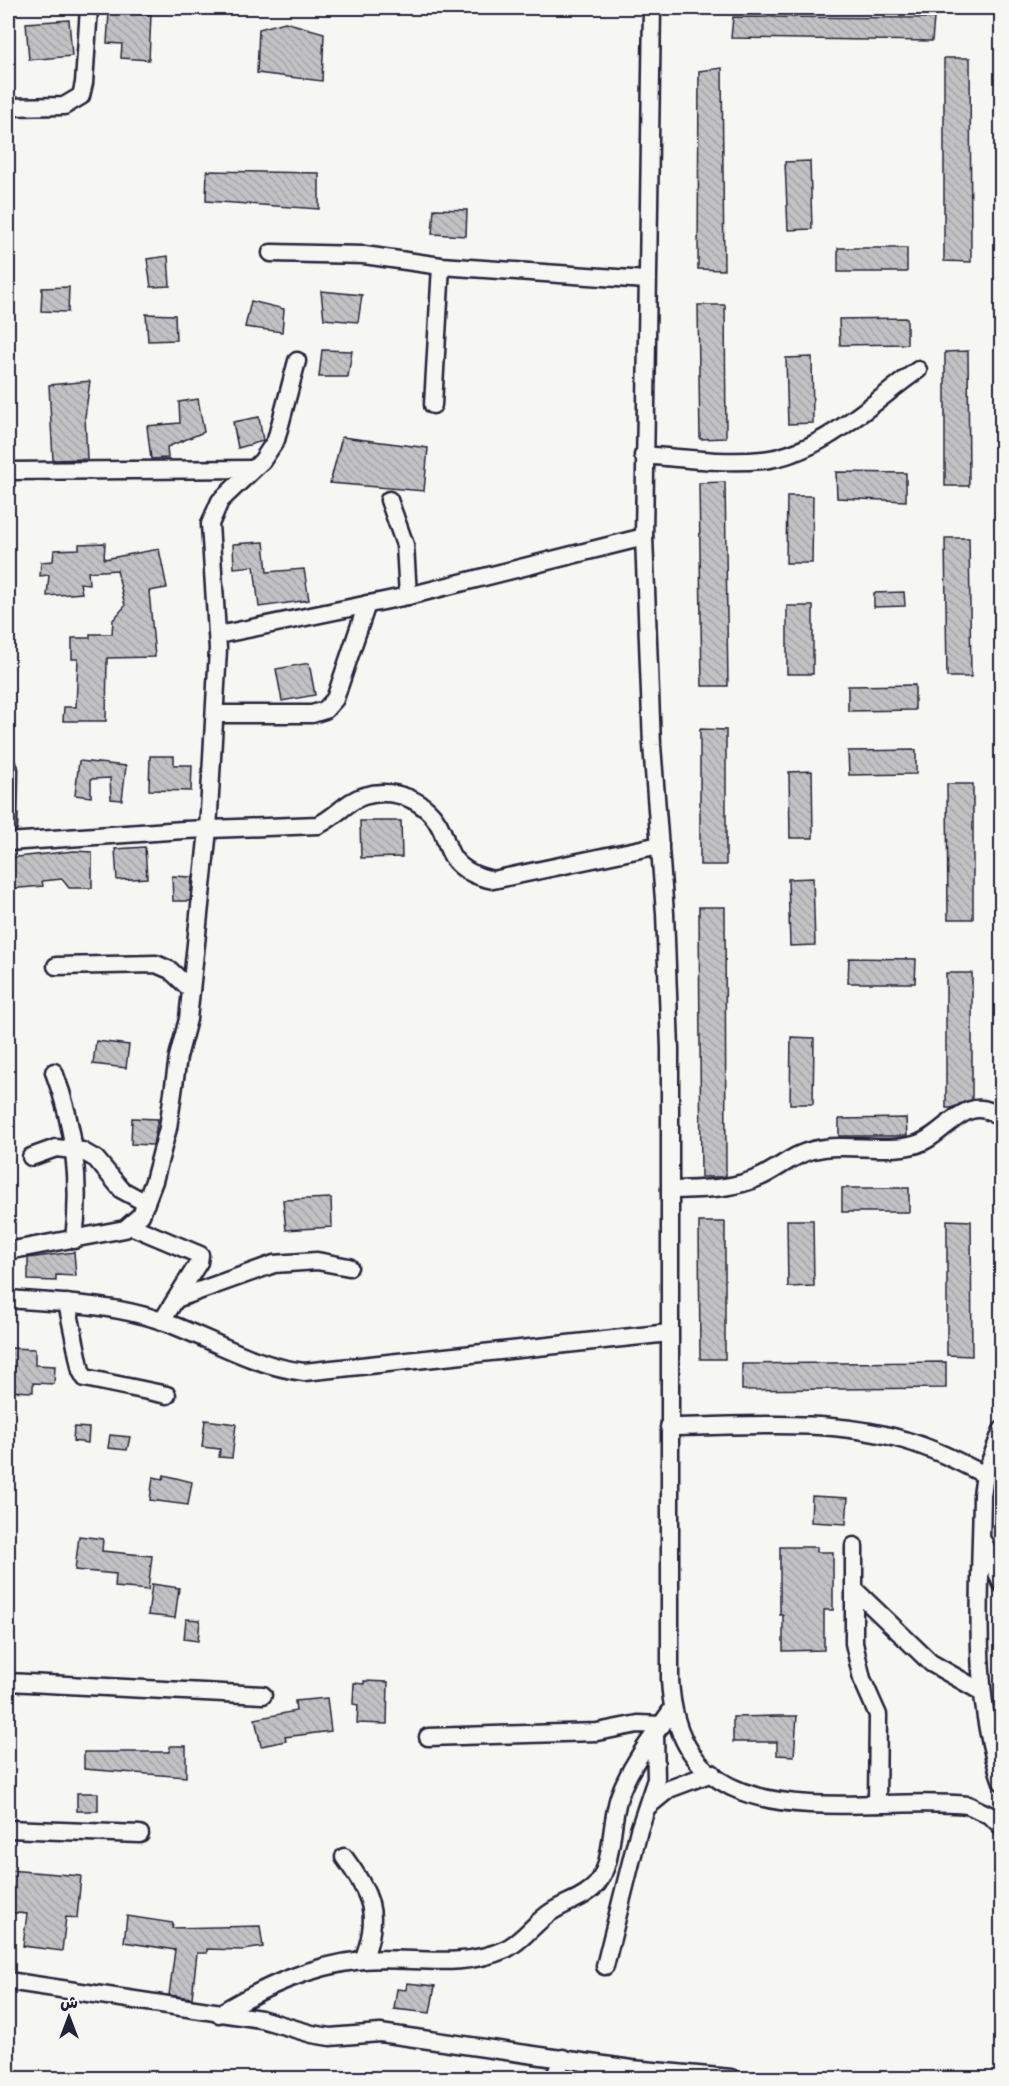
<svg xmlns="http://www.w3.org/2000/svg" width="1009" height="2086" font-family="Pangolin,'Playpen Sans Arabic',sans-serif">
<defs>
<pattern id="building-back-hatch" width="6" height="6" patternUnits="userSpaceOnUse" patternTransform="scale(1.5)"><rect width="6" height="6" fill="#c2c2c4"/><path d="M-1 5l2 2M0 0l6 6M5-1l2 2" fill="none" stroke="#a6a6a9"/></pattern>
</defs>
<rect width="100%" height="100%" fill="#f6f6f2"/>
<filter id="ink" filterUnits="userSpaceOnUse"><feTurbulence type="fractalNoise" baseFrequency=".0167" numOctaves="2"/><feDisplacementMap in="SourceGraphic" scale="12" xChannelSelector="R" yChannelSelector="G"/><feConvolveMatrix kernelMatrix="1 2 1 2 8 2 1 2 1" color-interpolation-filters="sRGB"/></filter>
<g filter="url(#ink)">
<!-- building -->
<g fill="url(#building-back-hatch)" stroke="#22223b" stroke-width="1.5">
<polygon points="109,12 151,14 149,60 121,58 122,44 107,43"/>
<polygon points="733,17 934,18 932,41 731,38"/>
<polygon points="69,20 72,56 29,60 26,23"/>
<polygon points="285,22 324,33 322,81 257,73 259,29"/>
<polygon points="944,58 970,58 971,262 944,261"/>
<polygon points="722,68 724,270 698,269 699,71"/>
<polygon points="810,161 812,229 788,230 785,162"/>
<polygon points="207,171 319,173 319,209 206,201"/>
<polygon points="434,209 467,210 466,236 432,234"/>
<rect x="838" y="248" width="69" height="24"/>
<polygon points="168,256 170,286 151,287 147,259"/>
<polygon points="69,287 68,312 41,311 42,288"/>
<polygon points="321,291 362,295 358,322 324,319"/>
<polygon points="251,301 284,309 282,332 245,327"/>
<polygon points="698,305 725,305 726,438 700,439"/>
<polygon points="146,314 175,315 176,340 148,341"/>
<polygon points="907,318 907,344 840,345 839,319"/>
<polygon points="322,350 352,351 348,377 319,377"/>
<polygon points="968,351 969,486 945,486 945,352"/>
<polygon points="812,357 813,423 788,424 786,358"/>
<polygon points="90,381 85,417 87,459 53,460 49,385"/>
<polygon points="198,399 204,432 167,447 168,458 151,459 147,426 180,423 179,402"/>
<polygon points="259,417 263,441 238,448 233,422"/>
<polygon points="342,437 428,448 424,491 330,483"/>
<polygon points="836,472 906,473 906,501 837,498"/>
<polygon points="725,482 728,686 702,686 699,483"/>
<polygon points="787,496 813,496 812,563 786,563"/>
<polygon points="945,538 969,538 971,677 947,677"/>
<polygon points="264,542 267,572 304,569 309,600 259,607 254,566 234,568 233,544"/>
<polygon points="105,543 104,559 159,549 167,588 149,591 155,657 107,658 106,721 63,721 64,707 76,707 78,659 72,659 72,638 90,638 90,634 112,634 113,620 125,606 117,570 88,572 89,584 80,583 82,593 47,596 49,575 40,576 41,562 53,561 54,550 79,549 79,544"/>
<polygon points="904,592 905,606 874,607 874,593"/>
<rect x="787" y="606" width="26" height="68"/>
<polygon points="309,663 315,695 282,701 276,669"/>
<polygon points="915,685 915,710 848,711 848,686"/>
<polygon points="700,729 726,730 726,865 700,865"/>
<polygon points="916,750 916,774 849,775 848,751"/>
<polygon points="150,756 174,756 174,765 192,765 191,791 149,790"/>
<polygon points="79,761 126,766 122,800 111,799 110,778 91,779 91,797 75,795"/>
<polygon points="812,771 813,838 790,838 789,772"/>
<polygon points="947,784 973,784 973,919 948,919"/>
<polygon points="360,821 401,821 402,857 361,858"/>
<polygon points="145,847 147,878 117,880 115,849"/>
<polygon points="74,851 92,852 92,888 69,888 62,879 42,881 43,886 8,889 8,858"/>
<polygon points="172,876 192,877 190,901 173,901"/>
<polygon points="813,878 815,945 790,946 788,879"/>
<polygon points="699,907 725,907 726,1176 720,1177 701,1177"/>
<polygon points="849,958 916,959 915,983 848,983"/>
<polygon points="946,973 972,973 972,1100 951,1108 946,1108"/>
<polygon points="791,1037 814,1038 813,1104 790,1104"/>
<polygon points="96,1041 129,1045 126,1068 93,1064"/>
<polygon points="132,1118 158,1119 153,1145 131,1144"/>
<polygon points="906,1118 907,1136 839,1136 839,1119"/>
<rect x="842" y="1188" width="67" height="24"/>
<polygon points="331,1198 332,1227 286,1230 283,1200"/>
<polygon points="787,1220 813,1220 814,1286 788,1287"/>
<polygon points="947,1220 971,1221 972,1356 947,1355"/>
<polygon points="699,1222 725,1222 725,1359 700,1359"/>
<polygon points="74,1252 76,1276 56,1275 56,1281 28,1280 28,1258"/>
<polygon points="8,1348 35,1349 35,1365 55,1366 54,1384 33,1383 33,1392 8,1391"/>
<polygon points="946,1362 946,1388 742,1390 742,1364"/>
<polygon points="205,1420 236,1424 232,1458 219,1457 220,1449 202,1447"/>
<polygon points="74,1427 89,1428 88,1443 73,1441"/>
<polygon points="110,1435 130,1437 127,1450 108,1448"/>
<polygon points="164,1475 192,1482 188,1505 150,1500 153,1477 163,1479"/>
<polygon points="812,1496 848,1498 846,1524 811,1522"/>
<polygon points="79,1536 103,1539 102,1551 152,1556 148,1590 115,1587 116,1574 75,1570"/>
<polygon points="780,1547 817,1547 817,1552 833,1552 833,1610 824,1610 824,1650 783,1651 783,1615 780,1615"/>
<polygon points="152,1584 179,1588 175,1618 148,1615"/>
<polygon points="186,1619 200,1620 198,1641 184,1639"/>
<polygon points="364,1681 388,1682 387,1724 357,1723 358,1705 353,1704 354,1683 364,1684"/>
<polygon points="327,1698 331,1731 285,1737 286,1741 261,1746 255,1719 296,1711 295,1701"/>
<polygon points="778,1716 797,1716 794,1756 777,1755 777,1742 733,1742 733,1717"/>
<polygon points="170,1746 186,1746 186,1777 84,1769 84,1752 170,1752"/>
<rect x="77" y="1793" width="21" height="18"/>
<polygon points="8,1870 81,1876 77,1918 66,1917 62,1951 23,1946 27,1914 8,1912"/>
<polygon points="127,1916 173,1923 172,1928 260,1926 263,1947 243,1950 207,1949 207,1953 197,1953 192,1998 169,1995 175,1950 124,1942"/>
<polygon points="407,1983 435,1986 430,2013 394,2009 397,1989 406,1990"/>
</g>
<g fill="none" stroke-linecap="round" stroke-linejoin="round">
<defs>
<g id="minor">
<path d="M652,8l-8,529 8,208 13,168 5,136v630c8,170 189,114 298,126l23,11 11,11"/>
<polyline points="8,107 64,106 81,96 84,83 89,8"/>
<polyline points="271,253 364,255 441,266 646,280"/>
<polyline points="433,405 441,266"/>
<path d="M643,455c39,3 81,9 120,5 60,-7 108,-57 155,-90"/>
<polyline points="8,471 253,469"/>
<polyline points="389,500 405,545 408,596"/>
<polyline points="218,635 408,596 644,537"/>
<polyline points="216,714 312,714 325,710 335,699 367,604"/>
<polyline points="8,826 9,769"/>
<path d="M8,842l176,-12 134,-5c17,-7 28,-24 46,-29 30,-9 64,4 77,33 5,10 6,21 13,30 10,13 24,18 39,21l167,-35"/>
<polyline points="56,966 156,964 170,970 191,990"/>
<path d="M54,1072c21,55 27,109 20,168"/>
<polyline points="31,1157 56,1148 82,1151 96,1159 122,1190 146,1203"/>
<path d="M670,1190c31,-1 61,0 90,-13 18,-8 34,-23 53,-27 33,-8 69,3 101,-5 32,-8 52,-57 88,-26"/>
<polyline points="131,1226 200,1255 199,1262 162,1321"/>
<polyline points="8,1251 125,1229 141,1215 154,1181 168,1128 178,1057 188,1019 208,830 218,649 210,524 220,501 262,461 276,440 297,361"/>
<path d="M8,1299c51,4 104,5 154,22 48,17 91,45 142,51l365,-39"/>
<polyline points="176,1299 274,1264 317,1261 349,1267"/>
<polyline points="67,1303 81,1371 85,1378 167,1395"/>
<path d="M669,1427c78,-1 160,-9 235,13 28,8 54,21 81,35"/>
<path d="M1002,1430l-17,45 -3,20c-1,92 -12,199 20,287"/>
<polyline points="984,1543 1002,1584"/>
<polyline points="854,1546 854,1643 862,1679 878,1715 877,1804"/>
<polyline points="855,1590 931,1663 982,1692"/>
<polyline points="8,1682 263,1695"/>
<polyline points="428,1737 597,1732 638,1724 662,1725"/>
<polyline points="647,1807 669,1789 712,1773"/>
<polyline points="8,1829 140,1834"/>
<path d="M344,1857c27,37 37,58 19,103"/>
<polyline points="605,1966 639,1830 656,1779 655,1734"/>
<polyline points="8,1981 261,2019 312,2034 330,2037 380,2033 632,2069 731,2078"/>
<path d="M219,2014c45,-27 90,-48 143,-54 49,-4 97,10 144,-11 18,-9 28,-26 45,-37 15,-10 34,-14 46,-28 17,-22 13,-60 22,-87 11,-33 35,-61 54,-89"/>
<polyline points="554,2078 563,2058"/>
</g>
</defs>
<!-- minor casing -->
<use href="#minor" stroke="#22223b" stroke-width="21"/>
<!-- minor -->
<use href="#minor" stroke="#f6f6f2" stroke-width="16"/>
</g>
</g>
<!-- margin -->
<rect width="1009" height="2086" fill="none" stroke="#f6f6f2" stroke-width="30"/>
<rect x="15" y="15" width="979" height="2056" fill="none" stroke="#22223b" stroke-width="2" filter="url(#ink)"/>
<!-- north arrow -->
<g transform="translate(69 2017)" stroke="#f6f6f2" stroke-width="4.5" paint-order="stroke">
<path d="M0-4.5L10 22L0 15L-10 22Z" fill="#22223b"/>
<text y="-9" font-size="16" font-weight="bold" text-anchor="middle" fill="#22223b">ش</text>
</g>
</svg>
